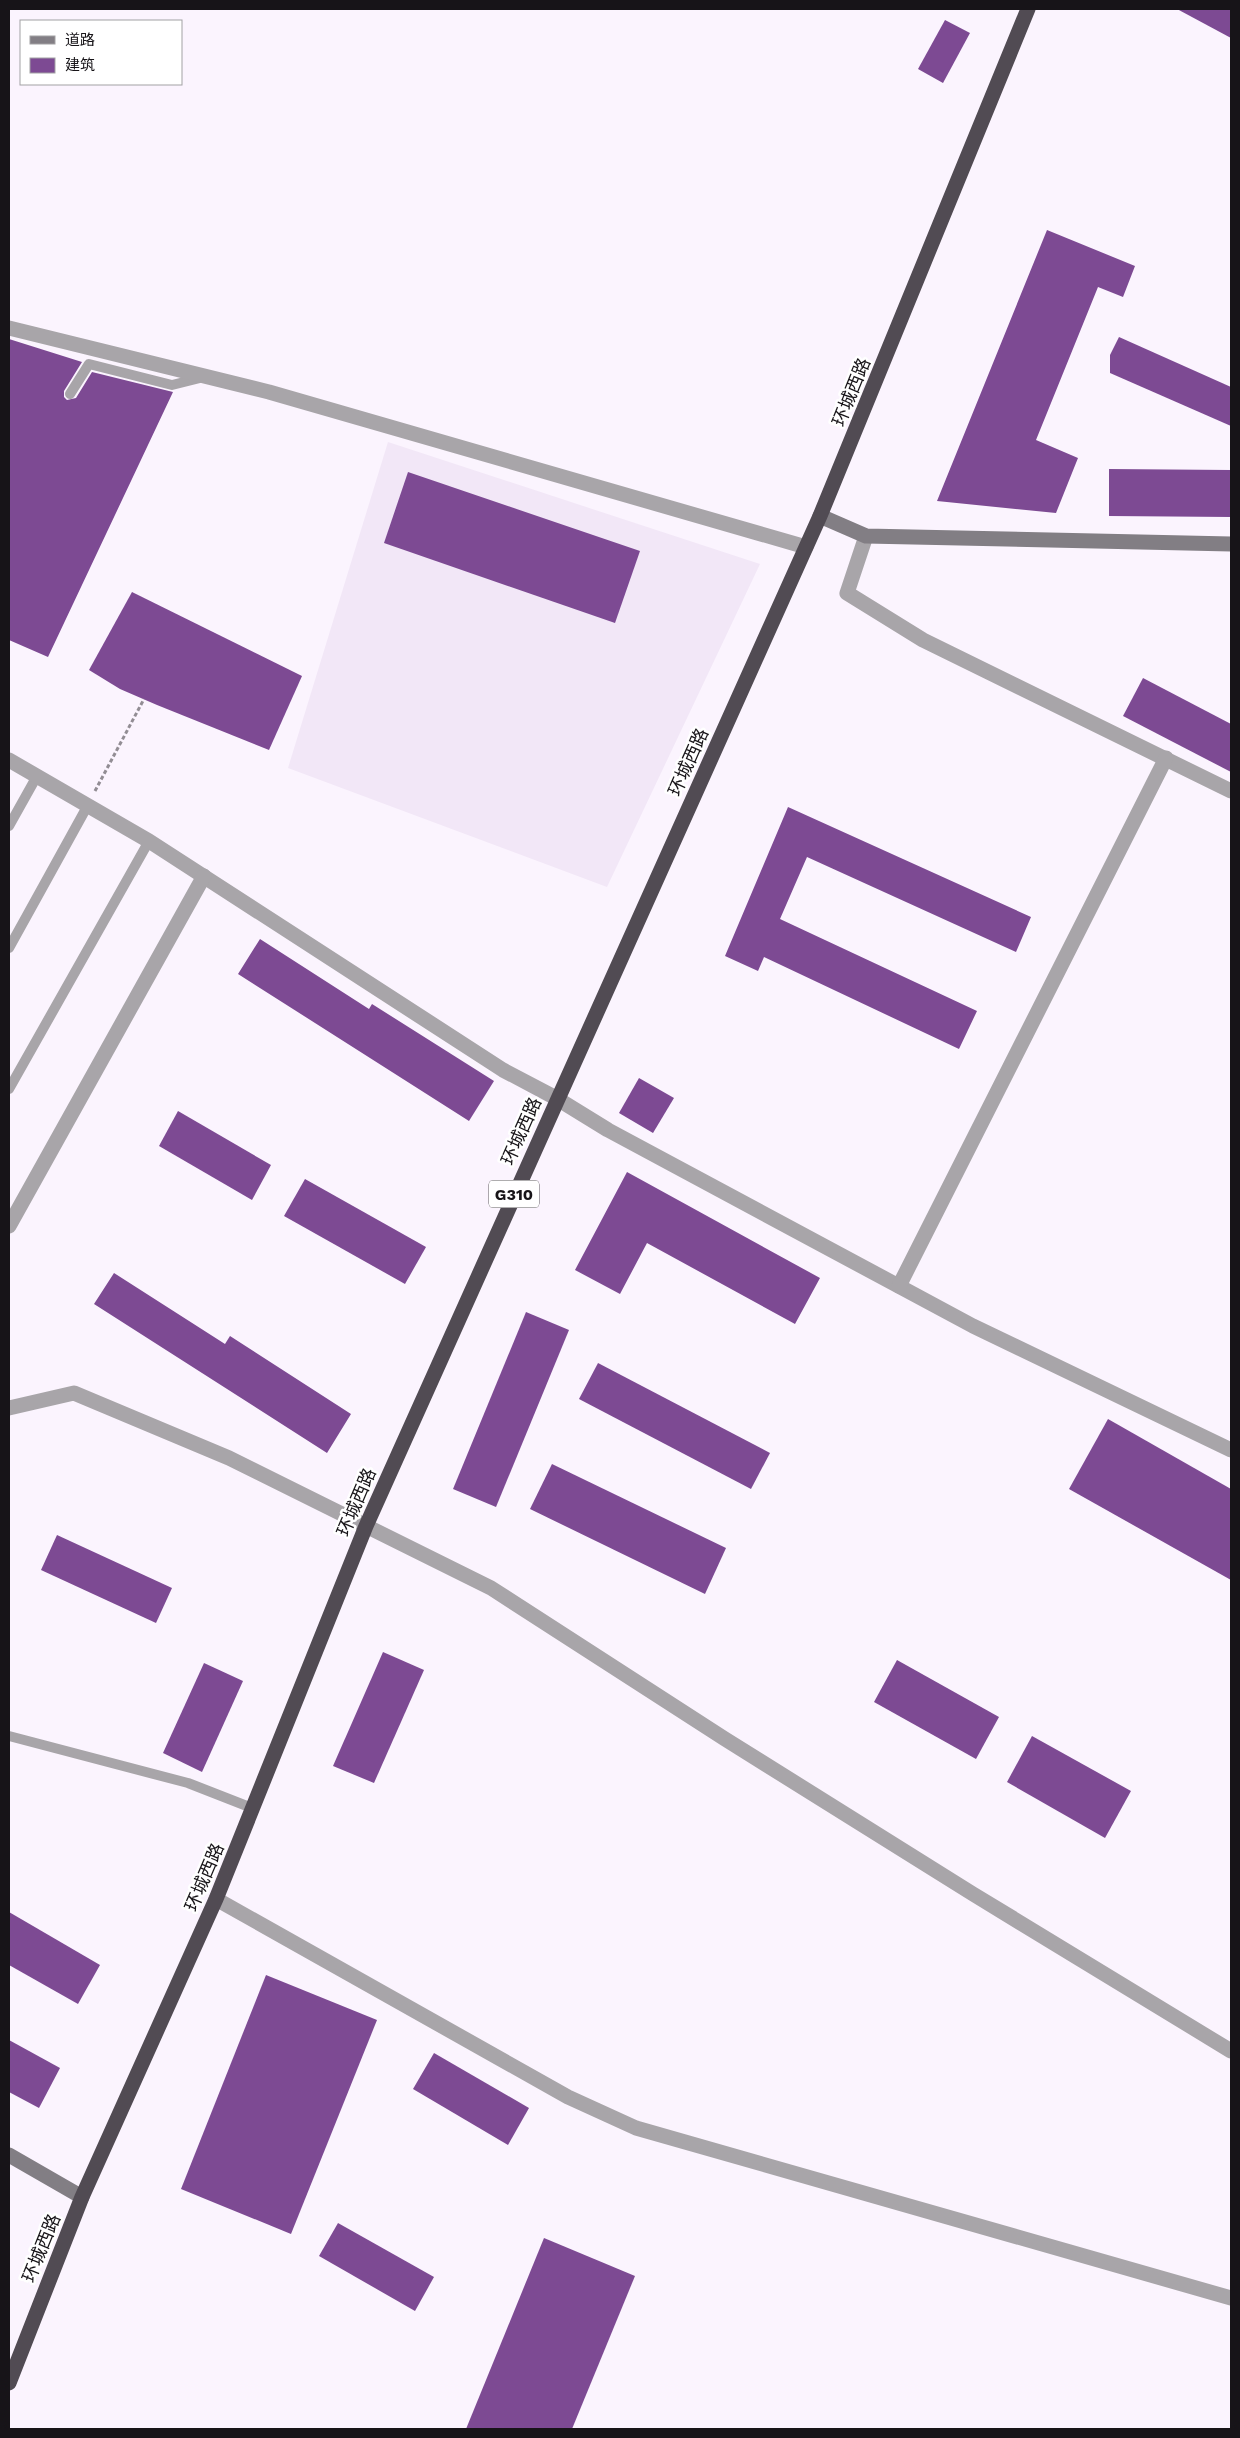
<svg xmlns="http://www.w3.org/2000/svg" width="1240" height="2438" font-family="'Work Sans','Noto Sans SC',sans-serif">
<rect width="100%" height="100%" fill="#fbf4fe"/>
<!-- built -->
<polygon fill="#f2e7f7" points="388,442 760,564 607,887 288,768"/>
<!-- building -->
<g fill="#7d4a93">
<polygon points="1177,9 1231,9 1231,38"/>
<polygon points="945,20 970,33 943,83 918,69"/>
<polygon points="1047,230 1135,266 1123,297 1098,287 1036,440 1078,458 1056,513 937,501"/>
<polygon points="1119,337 1231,387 1231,426 1110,373 1110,355"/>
<polygon points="9,339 82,362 64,391 64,397 67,400 76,398 92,372 173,392 48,657 9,640"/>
<polygon points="1109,469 1231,470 1231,517 1109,516"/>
<polygon points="408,472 640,551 615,623 384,543"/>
<polygon points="132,592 302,676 269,750 157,705 120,689 89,670"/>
<polygon points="1143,678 1231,724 1231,772 1123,716"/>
<polygon points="788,807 1031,917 1016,952 807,857 780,919 977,1011 959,1049 764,957 758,971 725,956"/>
<polygon points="260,939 369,1009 372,1004 494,1081 469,1121 238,974"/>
<polygon points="639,1078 674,1098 653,1133 619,1113"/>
<polygon points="178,1111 271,1165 252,1200 159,1146"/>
<polygon points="627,1172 820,1278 795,1324 647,1243 620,1294 575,1270"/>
<polygon points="305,1179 426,1247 405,1284 284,1216"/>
<polygon points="114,1273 225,1344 230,1336 351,1414 327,1453 94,1304"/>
<polygon points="526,1312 569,1330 496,1507 453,1489"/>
<polygon points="598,1363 770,1453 751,1489 579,1399"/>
<polygon points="1108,1419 1231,1489 1231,1580 1069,1489"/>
<polygon points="552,1464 726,1548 705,1594 530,1509"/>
<polygon points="57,1535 172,1588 156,1623 41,1570"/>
<polygon points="383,1652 424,1670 374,1783 333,1766"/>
<polygon points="897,1660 999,1717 976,1759 874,1702"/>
<polygon points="204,1663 243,1681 202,1772 163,1753"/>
<polygon points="1032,1736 1131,1791 1105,1838 1007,1782"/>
<polygon points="9,1912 100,1965 78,2004 9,1965"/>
<polygon points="266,1975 377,2020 291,2234 181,2189"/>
<polygon points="9,2040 60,2068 39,2108 9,2092"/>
<polygon points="434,2053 529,2108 508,2145 413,2089"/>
<polygon points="338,2223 434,2277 415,2311 319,2256"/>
<polygon points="544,2238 635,2276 572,2429 466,2429"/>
</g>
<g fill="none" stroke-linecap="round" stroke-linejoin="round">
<!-- path -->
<polyline stroke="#928d94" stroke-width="3" stroke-dasharray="4 2.5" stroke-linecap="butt" points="95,791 144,699"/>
<!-- lane -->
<g stroke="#a8a5a9" stroke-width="10">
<polyline points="70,394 89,364 172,385 204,377"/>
<polyline points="9,826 37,776"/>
<polyline points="9,948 88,805"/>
<polyline points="9,1089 149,841"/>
<polyline points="9,1736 188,1783 252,1808"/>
</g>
<!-- street -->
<g stroke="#a8a5a9" stroke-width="15">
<polyline points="9,328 269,392 806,547"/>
<polyline points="866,536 847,593 923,640 1231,791"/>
<polyline points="9,760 149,841 503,1070 556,1098 608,1130 973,1326 1231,1450"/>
<polyline points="9,1226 204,876"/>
<polyline points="899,1286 1166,758"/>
<polyline points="9,1408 74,1393 229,1458 491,1588 725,1739 973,1894 1231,2051"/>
<polyline points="216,1899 568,2097 636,2128 1231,2298"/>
</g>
<!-- secondary -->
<g stroke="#827e84" stroke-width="15">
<polyline points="820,516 866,536 1231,544"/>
<polyline points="9,2155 82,2197"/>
</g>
<!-- highway -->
<polyline stroke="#514b53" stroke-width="15" points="9,2383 82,2197 216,1899 366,1526 820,516 1028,9"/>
</g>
<g text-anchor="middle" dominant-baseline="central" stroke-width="5" stroke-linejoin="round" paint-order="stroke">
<!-- shield labels -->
<rect fill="#fff" stroke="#5d5a5d" stroke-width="1" x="489" y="1180.5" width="50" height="27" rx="4"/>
<g font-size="16" font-weight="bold" fill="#171418">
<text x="514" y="1194">G310</text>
</g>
<!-- street labels -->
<g font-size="18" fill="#171418" stroke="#fff">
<text transform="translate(851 392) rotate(-68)">环城西路</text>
<text transform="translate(688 762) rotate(-66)">环城西路</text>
<text transform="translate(521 1131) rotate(-66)">环城西路</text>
<text transform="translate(356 1502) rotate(-67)">环城西路</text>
<text transform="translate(204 1877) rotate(-67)">环城西路</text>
<text transform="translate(41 2248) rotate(-68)">环城西路</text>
</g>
</g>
<!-- border -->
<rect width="1240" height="2438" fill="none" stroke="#171418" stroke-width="20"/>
<!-- legend -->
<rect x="20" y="20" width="162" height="65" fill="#ffffff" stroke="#a2a1a3"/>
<rect x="30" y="36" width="25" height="8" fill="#827e84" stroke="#a2a1a3"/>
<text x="65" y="45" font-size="15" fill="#171418">道路</text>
<rect x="30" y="58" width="25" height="15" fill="#7d4a93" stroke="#a2a1a3"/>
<text x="65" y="70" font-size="15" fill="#171418">建筑</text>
</svg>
